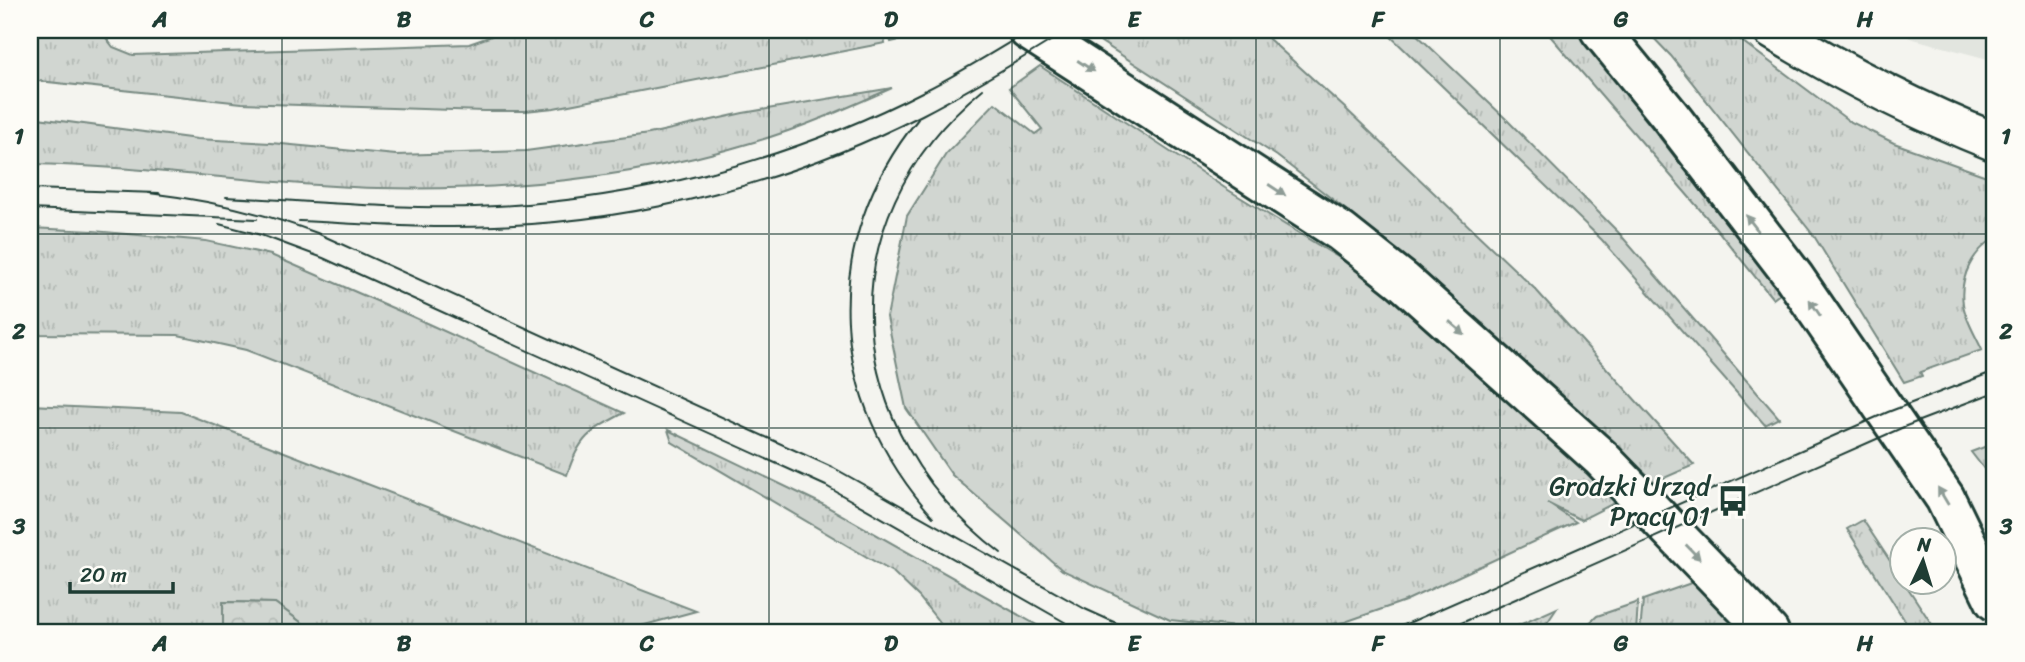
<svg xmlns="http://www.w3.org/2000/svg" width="2025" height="662" font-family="Sriracha,sans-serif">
<defs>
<pattern id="grass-tufts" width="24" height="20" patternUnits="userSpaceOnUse" patternTransform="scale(1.75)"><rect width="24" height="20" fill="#d1d6d1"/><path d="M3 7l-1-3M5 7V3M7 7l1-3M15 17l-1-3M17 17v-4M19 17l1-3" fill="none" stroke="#b3b9b4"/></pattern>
<pattern id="forest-crowns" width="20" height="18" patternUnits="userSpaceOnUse" patternTransform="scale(1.75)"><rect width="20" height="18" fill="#d1d6d1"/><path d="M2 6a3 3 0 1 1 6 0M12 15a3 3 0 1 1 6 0" fill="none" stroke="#b3b9b4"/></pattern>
</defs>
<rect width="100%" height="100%" fill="#f4f4ef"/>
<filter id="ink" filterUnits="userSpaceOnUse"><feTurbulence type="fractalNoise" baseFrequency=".0143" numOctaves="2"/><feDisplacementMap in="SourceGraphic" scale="14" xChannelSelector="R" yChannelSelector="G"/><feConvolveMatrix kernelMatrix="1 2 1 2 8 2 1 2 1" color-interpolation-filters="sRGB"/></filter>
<g filter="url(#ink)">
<!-- built -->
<polygon fill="#e2e5df" points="1898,30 1995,30 1995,61 1910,38"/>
<!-- grass -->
<g fill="url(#grass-tufts)" stroke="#788a82" stroke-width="2">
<polygon points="30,30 100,30 113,47 133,55 469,44 489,37 502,30 882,30 885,43 554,108 525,111 484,111 242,103 30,80"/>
<polygon points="888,30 916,30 922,35 891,42"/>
<polygon points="1097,30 1259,30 1346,109 1536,290 1694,465 1655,482 1579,410 1414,263 1277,156 1089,34"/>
<polygon points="1384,30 1412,30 1506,119 1618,232 1779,418 1765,425 1602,240"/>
<polygon points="1545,30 1573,30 1586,43 1781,293 1773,299 1715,227"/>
<path d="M1646,30h81l122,91 45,22 101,36v59c-22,13 -36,39 -32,66 2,15 13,32 19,46l-62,22 2,4 -18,6 -90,-146 -143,-180z"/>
<polygon points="1040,66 1225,188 1351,265 1476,368 1620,500 1581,520 1547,503 1576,522 1405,601 1345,622 1284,632 1170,620 1062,570 952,475 906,408 887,317 907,216 946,154 995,103 1035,134 1042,129 1009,88"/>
<path d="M892,88c-45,20 -90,40 -138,54 -122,37 -249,49 -376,46 -116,-3 -232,-22 -348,-24v-47l167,22 74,4 125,12 130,-4 123,-17 94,-21z"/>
<path d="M30,228l63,3 113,10 65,14 140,61 213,97c-34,18 -45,24 -57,62l-321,-125 -68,-15 -148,-1z"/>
<polygon points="30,405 181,412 696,611 619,632 328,632 313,631 275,603 224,602 223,632 30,632"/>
<polygon points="668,430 824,505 1049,632 947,632 919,597 894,573 672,442"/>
<polygon points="1995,443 1995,483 1971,452"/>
<polygon points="1863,520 1937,632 1912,632 1847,529"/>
<polygon points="1694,582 1741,632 1640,632 1643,600"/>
<polygon points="1638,602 1636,632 1580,632 1597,616"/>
<polygon points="1557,608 1541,632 1504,632"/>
</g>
<!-- forest -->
<polygon fill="url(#forest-crowns)" stroke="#788a82" stroke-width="2" points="223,602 275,603 313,631 328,632 223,632"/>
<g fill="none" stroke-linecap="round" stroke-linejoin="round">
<defs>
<path id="tertiary" d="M1772,30c71,43 145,81 223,112"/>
<g id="secondary">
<polyline points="1028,30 1341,232 1403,281 1601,458 1769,632"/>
<polyline points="1600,30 1671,117 1794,277 1945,498 1995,601"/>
</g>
</defs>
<!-- tertiary casing -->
<use href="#tertiary" stroke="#1f3d34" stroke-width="42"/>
<!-- secondary casing -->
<use href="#secondary" stroke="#1f3d34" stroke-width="44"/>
<!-- tertiary -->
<use href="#tertiary" stroke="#fdfcf7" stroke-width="37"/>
<!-- secondary -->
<use href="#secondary" stroke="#fdfcf7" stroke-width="38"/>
<!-- tram -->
<g stroke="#1f3d34" stroke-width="2">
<path d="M983,89c-161,132 -143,341 18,464"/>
<path d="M918,119c-101,125 -91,280 15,398"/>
<polyline points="30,189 159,193"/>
<path d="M149,193c59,7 113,19 168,40l517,235 251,141 51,23"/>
<path d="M226,197c82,4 166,12 249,10 155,-5 311,-45 449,-116 36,-18 71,-40 106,-61"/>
<polyline points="30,209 257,219"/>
<path d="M299,221c65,3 130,8 196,5 146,-5 296,-44 427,-111 50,-26 98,-55 146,-85"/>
<polyline points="219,224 261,235 323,258 826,486 1082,632"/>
<polyline points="1388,632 1888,412 1995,371"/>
<polyline points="1441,632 1906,426 1995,392"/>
</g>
</g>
<!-- one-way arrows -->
<defs><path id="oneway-solid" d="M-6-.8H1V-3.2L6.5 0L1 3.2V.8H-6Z" transform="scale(1.75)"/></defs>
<g fill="#8e9c96">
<use href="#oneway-solid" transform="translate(1086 66) rotate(33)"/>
<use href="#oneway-solid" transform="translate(1277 190) rotate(33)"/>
<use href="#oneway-solid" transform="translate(1752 223) rotate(-128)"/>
<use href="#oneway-solid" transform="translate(1815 308) rotate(-124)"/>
<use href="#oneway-solid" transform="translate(1457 328) rotate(41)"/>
<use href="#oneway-solid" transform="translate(1943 496) rotate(-121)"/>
<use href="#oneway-solid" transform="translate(1693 552) rotate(46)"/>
</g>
</g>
<!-- grid -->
<path fill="none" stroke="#1f3d34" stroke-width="2" stroke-opacity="0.55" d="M282,30v602M526,30v602M769,30v602M1012,30v602M1256,30v602M1500,30v602M1743,30v602M30,234h1965M30,428h1965"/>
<!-- icons -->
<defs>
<symbol id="bus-bare" viewBox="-9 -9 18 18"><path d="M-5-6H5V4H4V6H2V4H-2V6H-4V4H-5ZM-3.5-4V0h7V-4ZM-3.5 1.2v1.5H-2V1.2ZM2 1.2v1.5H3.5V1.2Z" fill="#1f3d34" stroke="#fdfcf7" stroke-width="2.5" paint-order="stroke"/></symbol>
</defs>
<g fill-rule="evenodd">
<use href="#bus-bare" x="1711" y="479" width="44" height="44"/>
</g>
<g text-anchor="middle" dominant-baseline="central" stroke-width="5" stroke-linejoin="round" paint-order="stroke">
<!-- poi labels -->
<g font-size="26" fill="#1f3d34" stroke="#fdfcf7" text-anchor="end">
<text x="1710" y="486">Grodzki Urząd<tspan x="1710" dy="30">Pracy 01</tspan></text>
</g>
</g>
<!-- margin -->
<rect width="2025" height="662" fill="none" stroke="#fdfcf7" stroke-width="77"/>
<!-- north arrow -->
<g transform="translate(1923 561) rotate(4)"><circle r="33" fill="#fdfcf7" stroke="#a4b0a9" stroke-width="2"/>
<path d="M0-5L12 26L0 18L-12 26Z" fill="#1f3d34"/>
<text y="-10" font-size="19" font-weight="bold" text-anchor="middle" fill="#1f3d34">N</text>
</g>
<!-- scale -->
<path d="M70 582v10h103v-10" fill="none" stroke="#1f3d34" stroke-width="3.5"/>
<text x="80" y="582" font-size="21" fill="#1f3d34" stroke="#fdfcf7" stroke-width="5" paint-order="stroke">20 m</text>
<rect x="38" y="38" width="1948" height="586" fill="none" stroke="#1f3d34" stroke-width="2.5"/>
<g font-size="23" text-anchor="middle" font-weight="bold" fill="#1f3d34">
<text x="160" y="27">A</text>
<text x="404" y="27">B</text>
<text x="647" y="27">C</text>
<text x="891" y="27">D</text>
<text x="1134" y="27">E</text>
<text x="1378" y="27">F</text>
<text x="1621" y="27">G</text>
<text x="1865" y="27">H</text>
<text x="19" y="144">1</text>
<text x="2006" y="144">1</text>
<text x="19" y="339">2</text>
<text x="2006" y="339">2</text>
<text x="19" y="534">3</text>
<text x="2006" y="534">3</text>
<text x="160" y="651">A</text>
<text x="404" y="651">B</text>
<text x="647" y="651">C</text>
<text x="891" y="651">D</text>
<text x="1134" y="651">E</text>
<text x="1378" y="651">F</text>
<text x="1621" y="651">G</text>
<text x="1865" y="651">H</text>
</g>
</svg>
